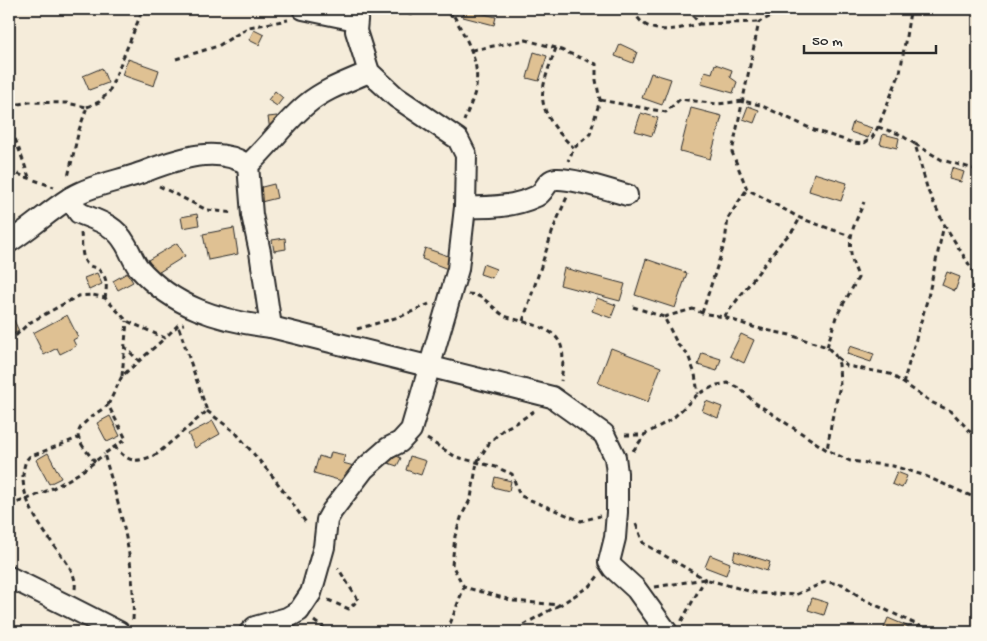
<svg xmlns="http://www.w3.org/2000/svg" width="987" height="641" font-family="'Gochi Hand',sans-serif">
<rect width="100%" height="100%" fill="#f5ecda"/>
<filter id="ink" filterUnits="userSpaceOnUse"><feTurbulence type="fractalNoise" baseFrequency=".02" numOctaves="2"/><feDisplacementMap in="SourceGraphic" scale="10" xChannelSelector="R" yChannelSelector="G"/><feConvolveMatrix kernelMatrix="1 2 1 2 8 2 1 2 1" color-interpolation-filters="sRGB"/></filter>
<g filter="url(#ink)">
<!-- building -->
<g fill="#dfc193" stroke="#2b2b2b">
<polygon points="391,9 414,9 412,16"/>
<polygon points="465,9 496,17 494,25 463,17"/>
<polygon points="254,30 264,35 259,45 249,40"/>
<polygon points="620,44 637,52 633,63 615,56"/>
<polygon points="534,52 547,56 539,81 527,78"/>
<polygon points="128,59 159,70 154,86 122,75"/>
<polygon points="715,64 732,70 730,77 737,82 733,93 701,84 705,71 712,73"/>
<polygon points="102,68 108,83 89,90 83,76"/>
<polygon points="651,73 671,79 662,105 642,98"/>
<polygon points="275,91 283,98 277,106 268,100"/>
<polygon points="748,106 759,110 754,123 743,119"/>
<polygon points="691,108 722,116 710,159 680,151"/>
<polygon points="641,113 658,118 652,136 635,131"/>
<polygon points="277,116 279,130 270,131 268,117"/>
<polygon points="853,122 872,128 868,138 850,132"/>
<polygon points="883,134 899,138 897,148 880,144"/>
<polygon points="952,168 964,172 961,182 949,179"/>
<polygon points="814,173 847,183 841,201 809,191"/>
<polygon points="274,184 277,198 261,202 258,188"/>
<polygon points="197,214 199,225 183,228 181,217"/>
<polygon points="234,228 238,254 208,260 203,234"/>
<polygon points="285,238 286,249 274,251 272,240"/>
<polygon points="177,243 185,256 156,274 148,260"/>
<polygon points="425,248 457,259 453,271 422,259"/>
<polygon points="646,259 687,273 675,308 635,295"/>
<polygon points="483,264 496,269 492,278 480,274"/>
<polygon points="564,268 625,284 620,301 560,285"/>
<polygon points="947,272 960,277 955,291 942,285"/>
<polygon points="97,273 102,284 89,290 84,278"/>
<polygon points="127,273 133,282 118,290 113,281"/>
<polygon points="597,298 616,305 611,318 592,311"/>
<polygon points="10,312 19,331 9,336 9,313"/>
<polygon points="67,315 78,337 73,340 76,346 60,354 57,348 44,355 33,333"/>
<polygon points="741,334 754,340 744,363 730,356"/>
<polygon points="850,346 874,354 871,362 847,354"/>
<polygon points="611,348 661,367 648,402 598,383"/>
<polygon points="702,353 721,359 717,371 698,365"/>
<polygon points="706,401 722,407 718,418 702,411"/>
<polygon points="110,416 120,436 107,442 97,423"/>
<polygon points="213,421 220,434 195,448 188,434"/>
<polygon points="331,452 345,455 343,463 354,466 349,483 314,473 319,456 329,459"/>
<polygon points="48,453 61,478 49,484 36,460"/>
<polygon points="392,454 401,458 397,466 388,463"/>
<polygon points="410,456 426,461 421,475 406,470"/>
<polygon points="897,472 907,476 902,488 892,484"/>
<polygon points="495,477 511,481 509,491 493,487"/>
<polygon points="735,551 770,562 767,571 733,560"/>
<polygon points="710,555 730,563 726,575 705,567"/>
<polygon points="812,598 828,603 824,615 808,610"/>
<polygon points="888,618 907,626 904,632 895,632 884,628"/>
<polygon points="951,626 971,631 971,632 950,632"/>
</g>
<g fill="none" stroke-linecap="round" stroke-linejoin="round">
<defs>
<g id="minor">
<polyline points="303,9 356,20"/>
<polyline points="248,165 252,215 260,252 271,327"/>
<path d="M70,198l9,15c19,8 35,11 46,30 5,8 8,17 13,24 35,40 82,54 133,60l281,70 52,37 11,23 2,16v39l-2,26 -6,24 4,6 23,21 31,43"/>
<path d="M465,207c24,1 49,0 72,-11 8,-4 9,-16 19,-17 18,-1 52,11 71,16"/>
<path d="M9,242c21,-13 40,-31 61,-44 20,-12 43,-16 65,-23 34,-12 78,-33 113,-10 21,-19 37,-43 59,-61 18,-15 42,-23 62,-32"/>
<polyline points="9,577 70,607 119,632"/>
<polyline points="250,632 255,627 287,618 299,611 311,593 324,547 327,520 332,511 364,469 388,448 400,442 411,430 458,269 465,207 466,155 458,139 396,97 369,72 356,31 358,9"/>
</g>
</defs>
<!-- minor casing -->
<use href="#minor" stroke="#2b2b2b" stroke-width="24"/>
<!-- path -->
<g stroke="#2b2b2b" stroke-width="3" stroke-dasharray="5 4" stroke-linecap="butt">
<polyline points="431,9 454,16 459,9"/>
<path d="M636,9v6c13,22 43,14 63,9"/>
<polyline points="687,9 700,24 759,22"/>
<polyline points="786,9 759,22 732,152 747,189 800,218 850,236"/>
<path d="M454,16c12,23 26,44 22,71 -2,11 -8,23 -12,34"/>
<path d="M556,48c-5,14 -11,28 -13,42 -4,22 16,44 31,58"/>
<polyline points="472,50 526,40 556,48 596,64 596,80 600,100 590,134 574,148 568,161"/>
<polyline points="176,59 218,46 249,27 288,20"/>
<polyline points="600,100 666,112 680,99 717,104 743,101 760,105 814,130 854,143 863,144 872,138 878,127 900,73 910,12 907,9"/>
<polyline points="9,106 29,102 66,103 87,107 79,130 68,177"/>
<polyline points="87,107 99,102 109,92 143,9"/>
<polyline points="9,122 29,177"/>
<polyline points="878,127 899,134 915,144 928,191 944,224 978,279"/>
<polyline points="915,144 942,160 978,170"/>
<polyline points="9,171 54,187"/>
<polyline points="159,186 207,210 234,213"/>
<path d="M81,233c1,8 0,26 6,31 3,3 8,3 11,5 10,7 9,18 7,29"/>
<path d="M468,294c16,0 23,13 35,21 5,3 13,4 18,6 39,11 46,18 40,60"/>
<polyline points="633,307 664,317 678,345 688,355 695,374 698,394"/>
<polyline points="702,313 725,242 728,218 747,189"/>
<polyline points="664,317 693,309 702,313 724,317 756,328 790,335 827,347 835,355 839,364 840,386 832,419 827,450"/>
<polyline points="724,317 780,244 794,229 800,218"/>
<polyline points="523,321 554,227 567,197"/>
<polyline points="357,329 402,316 429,304"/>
<polyline points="9,342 29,323 78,296 93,295 105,298 127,321 165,338 178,325 184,324"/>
<polyline points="124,346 139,361"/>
<path d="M827,347l9,-30 22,-39c-1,-7 -5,-12 -6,-19 -5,-24 3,-35 12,-57"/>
<polyline points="837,357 847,366 890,374 933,403 951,411 978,440"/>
<polyline points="122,376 127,321"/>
<polyline points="903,384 928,297 944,225"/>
<polyline points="207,411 236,433 274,478 307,524"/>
<polyline points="534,411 521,420 504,429 490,442 477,462 471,498 462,515 455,536 452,565 464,587 514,601 560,605 591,585 598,576"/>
<polyline points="625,435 644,435 672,419 698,394 717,385 728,383 741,389 754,402 827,450 850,461 893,466 923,475 971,496 978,496"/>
<polyline points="427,439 456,457 496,467 512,474 518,491 521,496 581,521 600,516"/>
<path d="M114,446c16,18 22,17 43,8l50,-43 -29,-86"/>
<polyline points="633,451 644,436"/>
<path d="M95,462c-5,-7 -13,-15 -16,-23 -6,-13 20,-27 29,-34"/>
<polyline points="978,478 976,488 978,496"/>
<path d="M9,505c34,-10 68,-27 95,-51"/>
<polyline points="636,524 643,543 705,579 681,622"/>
<polyline points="655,587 705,579 756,593 795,595 825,582 842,584 863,599 924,628 929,632"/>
<path d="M75,589c2,-16 -10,-28 -19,-41 -15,-20 -34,-47 -33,-73 1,-7 1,-13 6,-18l49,-19"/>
<polyline points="328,600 349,609 358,600 338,568"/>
<path d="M133,620c3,-57 -13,-112 -29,-166l22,-15 -18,-34 14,-29 43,-38"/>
<polyline points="314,621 329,632"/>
<polyline points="447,632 464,587"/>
<polyline points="518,632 523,625 559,605"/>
<polyline points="907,632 912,622"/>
</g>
<!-- minor -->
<use href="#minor" stroke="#fbf7ec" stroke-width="20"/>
</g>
</g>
<!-- margin -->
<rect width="987" height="641" fill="none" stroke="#fbf7ec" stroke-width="30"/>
<rect x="15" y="15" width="957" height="611" fill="none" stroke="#2b2b2b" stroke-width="2" filter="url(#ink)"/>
<!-- scale -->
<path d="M804 45v8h132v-8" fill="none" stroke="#2b2b2b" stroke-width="2.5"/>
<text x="812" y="45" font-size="15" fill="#2b2b2b" stroke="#fbf7ec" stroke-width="4" paint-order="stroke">50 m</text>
</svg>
